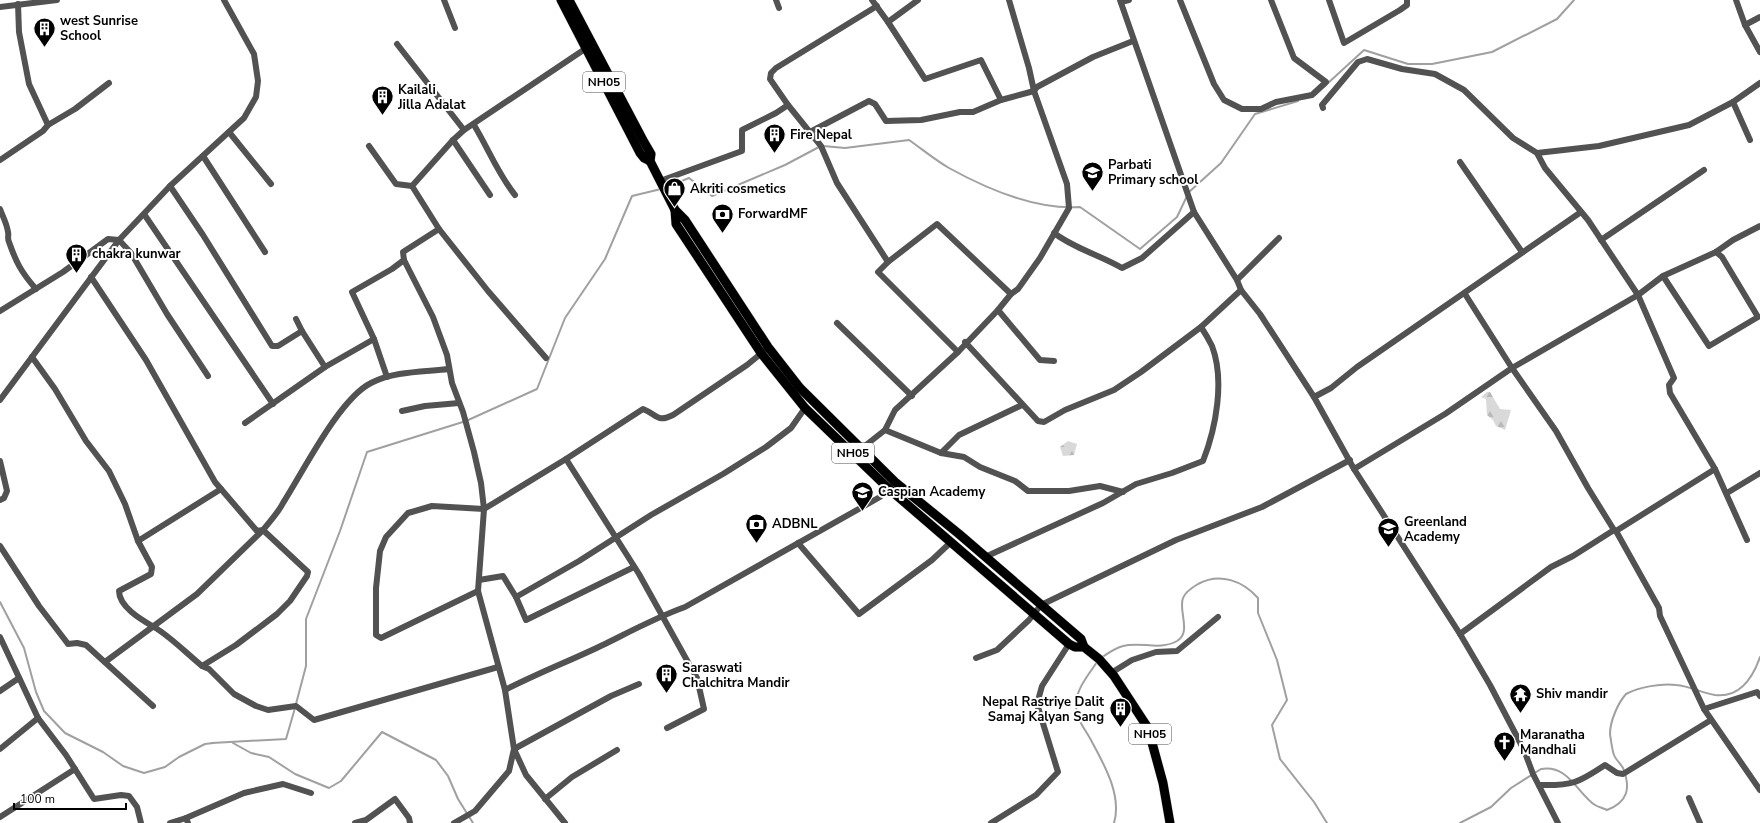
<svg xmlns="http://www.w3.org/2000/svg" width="1760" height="823" font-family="'Nunito Sans',sans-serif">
<defs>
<pattern id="forest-firs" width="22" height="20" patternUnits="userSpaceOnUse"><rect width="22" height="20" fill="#d9d9d9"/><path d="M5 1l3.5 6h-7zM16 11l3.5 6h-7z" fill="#b8b8b8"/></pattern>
</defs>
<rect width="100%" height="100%" fill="#fff"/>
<!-- forest -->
<g fill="url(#forest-firs)">
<polygon points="1487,392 1490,392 1500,409 1511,410 1505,430 1496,426 1493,420 1487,415 1486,399 1481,397"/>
<polygon points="1068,441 1077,444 1074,455 1063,456 1060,447"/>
</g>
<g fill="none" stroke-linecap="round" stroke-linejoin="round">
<!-- stream -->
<g stroke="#a0a0a0" stroke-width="2">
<polyline points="1315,95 1364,50 1408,64 1432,64 1492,52 1557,19 1574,0"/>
<path d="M823,146l22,2 64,-8c13,9 26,20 40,28 38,21 87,42 131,39l60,42 37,-32 10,-21"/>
<polyline points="667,187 689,178 712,196 785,165 819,147"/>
<polyline points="1189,192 1221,163 1255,114 1298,101"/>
<polyline points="0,602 24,648 36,692 44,711 65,733 103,752 123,766 144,773 165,767 179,757 205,744 213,743"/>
<path d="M1101,658c7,-5 14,-10 22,-12 18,-5 36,5 54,-5 15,-9 1,-30 6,-43 2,-6 10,-11 15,-14 22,-12 45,-3 60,14v15l19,47 10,40 -15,25 8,34 34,43 13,21"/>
<path d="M1097,662c-8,12 -20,26 -21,41 -1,16 9,25 16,39 13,24 30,54 22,81"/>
<polyline points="296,704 306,666 306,619 340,531 367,452 466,421 537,389 565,318 605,259 632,196 661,189"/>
<polyline points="212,743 286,739 295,708"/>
<polyline points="233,743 251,753 269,757 295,774 329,788 341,781 382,732 436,760 448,776 458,799 473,823"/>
<path d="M1460,823l31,-16 20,-19 30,-19c27,-5 37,25 54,36 3,2 8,3 12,5 21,-8 24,-22 16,-42 -2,-4 -7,-8 -9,-13 -2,-5 -3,-15 -4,-21 0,-13 8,-31 16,-40 13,-7 36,-11 50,-9 14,1 26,8 39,10 25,3 38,-18 45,-38"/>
</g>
<defs>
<g id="primary">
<polyline points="561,0 640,153 644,158 650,161"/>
<polyline points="569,0 644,142 651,154 650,161 675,210 685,220 768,347 800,388 895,482 959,534 1074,633 1081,639 1084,647"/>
<polyline points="675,210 676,224 761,353 805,408 888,488 1069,644 1075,647 1084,647 1099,659 1114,676 1148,728 1163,783 1170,823"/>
</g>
</defs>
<!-- primary casing -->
<use href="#primary" stroke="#dbdbdb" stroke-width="10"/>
<!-- street -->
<g stroke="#525252" stroke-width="6">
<polyline points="444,0 455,28"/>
<polyline points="776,0 779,8"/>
<polyline points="872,0 888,22"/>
<polyline points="918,0 888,22 925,79 981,60 1001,100 1034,91 1037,87 1093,57 1133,41"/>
<polyline points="1120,0 1194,212 1237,280 1241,290 1260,314 1314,397 1354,469 1460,634 1490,685 1524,750 1533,774 1558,823"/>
<polyline points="1180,0 1214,84 1224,100 1242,109 1261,109 1276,102 1312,95 1326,82 1294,58 1271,0"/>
<polyline points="1329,0 1344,43 1400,10 1407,5 1407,0"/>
<polyline points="1736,0 1745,25"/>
<polyline points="1121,2 1129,0"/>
<polyline points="0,7 57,0"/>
<polyline points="1760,17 1745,25 1760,52"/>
<polyline points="397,44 464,130"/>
<polyline points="1733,102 1750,140"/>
<polyline points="788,105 770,79 771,73 776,68 877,6"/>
<polyline points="1323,108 1322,105 1358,62 1367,59 1402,69 1435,74 1464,90 1513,138 1537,153 1545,168 1588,220 1638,295 1674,378 1669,385 1670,393 1715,469 1747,540"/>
<polyline points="48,125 75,109 109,83"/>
<path d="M474,125c14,23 24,49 41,70"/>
<polyline points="229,132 271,184"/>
<polyline points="810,132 869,101 875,104 886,121 921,120 960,112 973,112 1001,100"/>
<polyline points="453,140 490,195"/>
<polyline points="369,146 396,184 412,186"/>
<polyline points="1537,153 1599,146 1689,125 1733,102 1760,83"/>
<polyline points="203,156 265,252"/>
<polyline points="0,160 43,131 48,125 29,84 19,32 18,4"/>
<polyline points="1460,162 1522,252"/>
<polyline points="660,181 742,151 742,130 776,113 788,105 821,146 837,183 888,262 878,272 958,352"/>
<polyline points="170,186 203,235 272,346 278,346 302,331 325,367"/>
<path d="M0,209c3,8 7,15 8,23 1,4 -1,6 1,10 7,20 12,30 27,47"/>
<polyline points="144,214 273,404"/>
<polyline points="439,229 488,291 546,358"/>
<path d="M1054,233c21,16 46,22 68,35l20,-10 52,-46"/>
<polyline points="1601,240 1704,170"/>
<polyline points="888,262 937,224 1011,294"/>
<polyline points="1663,276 1709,346 1758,317 1722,257 1716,252"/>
<path d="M91,277l55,83 69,122 42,49 6,-1c7,-9 15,-17 20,-27 20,-31 56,-104 88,-120 23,-12 52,-11 78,-14"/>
<polyline points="1237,280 1279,238"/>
<polyline points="1465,294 1512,368 1556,431 1588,488 1614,530"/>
<polyline points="998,310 1040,360 1054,361"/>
<polyline points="0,311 63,272 108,239 119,240 131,253 167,314 208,376"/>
<polyline points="296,319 302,331"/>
<polyline points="837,323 912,396"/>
<polyline points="374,339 387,377"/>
<polyline points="965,342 1038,421 1044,422 1065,410 1114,390 1141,372 1201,327 1241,290"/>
<path d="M32,357l23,32 31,52 23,30 16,33 13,37 14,26 -1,7 -32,17c0,16 23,29 35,36 17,10 32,26 48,39l34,-21 41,-31 13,-13 17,-25 1,-4 -45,-42 -66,64 -92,68"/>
<polyline points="1314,397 1331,388 1357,367 1581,212"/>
<polyline points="0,400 119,240 170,186 244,118 256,97 258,81 254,54 224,0"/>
<polyline points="402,411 425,406 459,403"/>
<polyline points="245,423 325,367 374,339 352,292 392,269 404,260"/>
<polyline points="885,430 941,453 964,457 980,467 1015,481 1028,491 1069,491 1100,486 1123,492"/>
<polyline points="861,449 885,430 895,410 958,352 998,310 1011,294 1018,289 1040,258 1069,208 1067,184 1034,91 1029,68 1009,0"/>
<polyline points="941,453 959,435 1022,405"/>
<polyline points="0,461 7,491 4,498 0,500"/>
<polyline points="1354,469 1445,414 1512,368 1638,295 1663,276 1716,252 1733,240 1760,226"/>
<polyline points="1727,493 1760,473"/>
<polyline points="1616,531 1659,608 1660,616 1704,709 1760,790"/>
<polyline points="138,541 221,489"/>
<polyline points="798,543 859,614 932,560 951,542"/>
<polyline points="0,546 39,606 65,640 68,644 77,643 86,645 153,706"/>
<path d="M985,557l118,-54 33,-19 36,-11 31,-12c13,-33 22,-81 9,-115 -3,-6 -7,-13 -11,-19"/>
<polyline points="479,580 503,576 516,597 526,620 634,567"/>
<polyline points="478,591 381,638 376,635 376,588 380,551 386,537 408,513 432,506 484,509 566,459"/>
<polyline points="516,597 579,561 651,515 723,474 766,447 791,428 805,408"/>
<polyline points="1460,634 1551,567 1573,556 1614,530 1616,531 1715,469"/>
<polyline points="0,637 38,718 66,755 94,799 121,795 129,796 137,807 141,823"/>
<polyline points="976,658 997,650 1029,620 1041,605 1176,540 1262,507 1350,460"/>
<polyline points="202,666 209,669 234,694 256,706 268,710 296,706 314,720 498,667"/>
<polyline points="1111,673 1132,660 1156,652 1177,651 1218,617"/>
<path d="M505,690c33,-17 67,-30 100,-46 26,-13 52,-27 80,-37l195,-110 10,-10"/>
<polyline points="0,691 19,678"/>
<polyline points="1704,709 1757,692 1760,696"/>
<path d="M667,728l37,-19 -7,-31 -8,-14 -50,-90 -73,-115 77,-50c15,6 14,14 30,6l74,-50 17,-14"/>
<polyline points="0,749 38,718"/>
<path d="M1539,785c33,1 39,-2 66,-20l12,8 6,1 88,-54"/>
<polyline points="1689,798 1700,823"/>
<polyline points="545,799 572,777 617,750"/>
<polyline points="0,817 75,769"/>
<polyline points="186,818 244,793 283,784 311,793"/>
<polyline points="170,823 186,818 188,823"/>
<polyline points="355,823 366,820 395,799 409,818 410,823"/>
<polyline points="454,823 475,811 509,771 514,749 505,690 478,591 484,509 481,483 474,452 463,412 452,383 447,355 433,317 404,260 403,252 439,229 412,186 453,140 464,130 585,49"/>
<polyline points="565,823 526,775 514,749 611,696 639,684"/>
<polyline points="991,823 1036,795 1058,772 1037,704 1042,686 1069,644"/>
</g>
<!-- primary -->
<use href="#primary" stroke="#000" stroke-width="9"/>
</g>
<!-- icons -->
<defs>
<symbol id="building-pin" viewBox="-11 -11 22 30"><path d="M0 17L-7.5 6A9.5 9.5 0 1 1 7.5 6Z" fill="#000" stroke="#fff"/><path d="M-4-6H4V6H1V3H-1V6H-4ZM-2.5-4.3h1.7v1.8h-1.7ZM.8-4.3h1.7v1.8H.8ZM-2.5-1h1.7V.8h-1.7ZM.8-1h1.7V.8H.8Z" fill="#fff"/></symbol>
<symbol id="school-pin" viewBox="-11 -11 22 30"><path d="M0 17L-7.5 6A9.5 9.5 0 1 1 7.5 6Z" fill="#000" stroke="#fff"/><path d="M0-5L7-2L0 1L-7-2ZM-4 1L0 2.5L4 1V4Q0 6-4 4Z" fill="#fff"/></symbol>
<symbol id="shop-pin" viewBox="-11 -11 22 30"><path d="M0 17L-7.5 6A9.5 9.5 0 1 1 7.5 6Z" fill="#000" stroke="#fff"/><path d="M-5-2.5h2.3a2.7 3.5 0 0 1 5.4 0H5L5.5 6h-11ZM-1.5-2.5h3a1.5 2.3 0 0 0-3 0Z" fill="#fff"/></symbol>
<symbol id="bank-pin" viewBox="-11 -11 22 30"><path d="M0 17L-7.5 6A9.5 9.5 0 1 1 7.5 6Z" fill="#000" stroke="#fff"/><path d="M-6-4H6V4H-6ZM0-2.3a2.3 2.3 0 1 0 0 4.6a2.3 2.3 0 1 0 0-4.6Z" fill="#fff"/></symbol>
<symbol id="temple-pin" viewBox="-11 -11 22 30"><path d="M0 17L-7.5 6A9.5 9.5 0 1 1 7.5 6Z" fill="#000" stroke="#fff"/><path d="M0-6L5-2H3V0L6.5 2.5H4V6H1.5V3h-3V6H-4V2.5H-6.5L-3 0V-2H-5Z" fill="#fff"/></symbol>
<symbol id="church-pin" viewBox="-11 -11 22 30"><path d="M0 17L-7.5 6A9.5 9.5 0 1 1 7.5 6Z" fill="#000" stroke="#fff"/><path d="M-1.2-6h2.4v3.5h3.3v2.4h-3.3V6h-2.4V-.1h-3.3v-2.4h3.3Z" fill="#fff"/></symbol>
</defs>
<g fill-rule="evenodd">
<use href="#building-pin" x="32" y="16" width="25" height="34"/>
<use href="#building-pin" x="370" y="84" width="25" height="34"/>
<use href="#building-pin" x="762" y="122" width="25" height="34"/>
<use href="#school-pin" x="1080" y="160" width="25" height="34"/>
<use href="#shop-pin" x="662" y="176" width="25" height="34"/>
<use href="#bank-pin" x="710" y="202" width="25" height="34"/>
<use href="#building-pin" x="64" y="242" width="25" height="34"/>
<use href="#school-pin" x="850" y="480" width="25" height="34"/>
<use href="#bank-pin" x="744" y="512" width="25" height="34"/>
<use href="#school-pin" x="1376" y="516" width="25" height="34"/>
<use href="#building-pin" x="654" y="662" width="25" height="34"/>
<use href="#temple-pin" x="1508" y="682" width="25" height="34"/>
<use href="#building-pin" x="1108" y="696" width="25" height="34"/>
<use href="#church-pin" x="1492" y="730" width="25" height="34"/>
</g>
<g text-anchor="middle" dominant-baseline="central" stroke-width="4" stroke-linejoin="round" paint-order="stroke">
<!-- shield labels -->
<g fill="#fff" stroke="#4c4c4c" stroke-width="1">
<rect x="583" y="72" width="42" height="20" rx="3"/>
<rect x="832" y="443" width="42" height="20" rx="3"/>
<rect x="1129" y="724" width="42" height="20" rx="3"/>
</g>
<g font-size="12" font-weight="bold" fill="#000">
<text x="604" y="82">NH05</text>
<text x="853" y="453">NH05</text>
<text x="1150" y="734">NH05</text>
</g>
<!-- poi labels -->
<g font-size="13" font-weight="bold" fill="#000" stroke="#fff" text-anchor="start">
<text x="60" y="21">west Sunrise<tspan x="60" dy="15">School</tspan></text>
<text x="398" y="90">Kailali<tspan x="398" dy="15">Jilla Adalat</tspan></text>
<text x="790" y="135">Fire Nepal</text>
<text x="1108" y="165">Parbati<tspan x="1108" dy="15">Primary school</tspan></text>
<text x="690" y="189">Akriti cosmetics</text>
<text x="738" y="214">ForwardMF</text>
<text x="92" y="254">chakra kunwar</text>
<text x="878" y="492">Caspian Academy</text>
<text x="1404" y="522">Greenland<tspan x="1404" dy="15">Academy</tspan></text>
<text x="772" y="524">ADBNL</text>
<text x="682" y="668">Saraswati<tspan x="682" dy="15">Chalchitra Mandir</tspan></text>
<text x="1536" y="694">Shiv mandir</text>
<text x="1104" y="702" text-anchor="end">Nepal Rastriye Dalit<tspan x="1104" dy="15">Samaj Kalyan Sang</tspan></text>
<text x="1520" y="735">Maranatha<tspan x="1520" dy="15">Mandhali</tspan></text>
</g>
</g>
<!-- scale -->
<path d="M14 803v6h112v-6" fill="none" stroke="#000000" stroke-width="2"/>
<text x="20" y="803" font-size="12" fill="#000000" stroke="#ffffff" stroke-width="3" paint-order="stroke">100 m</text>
</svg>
